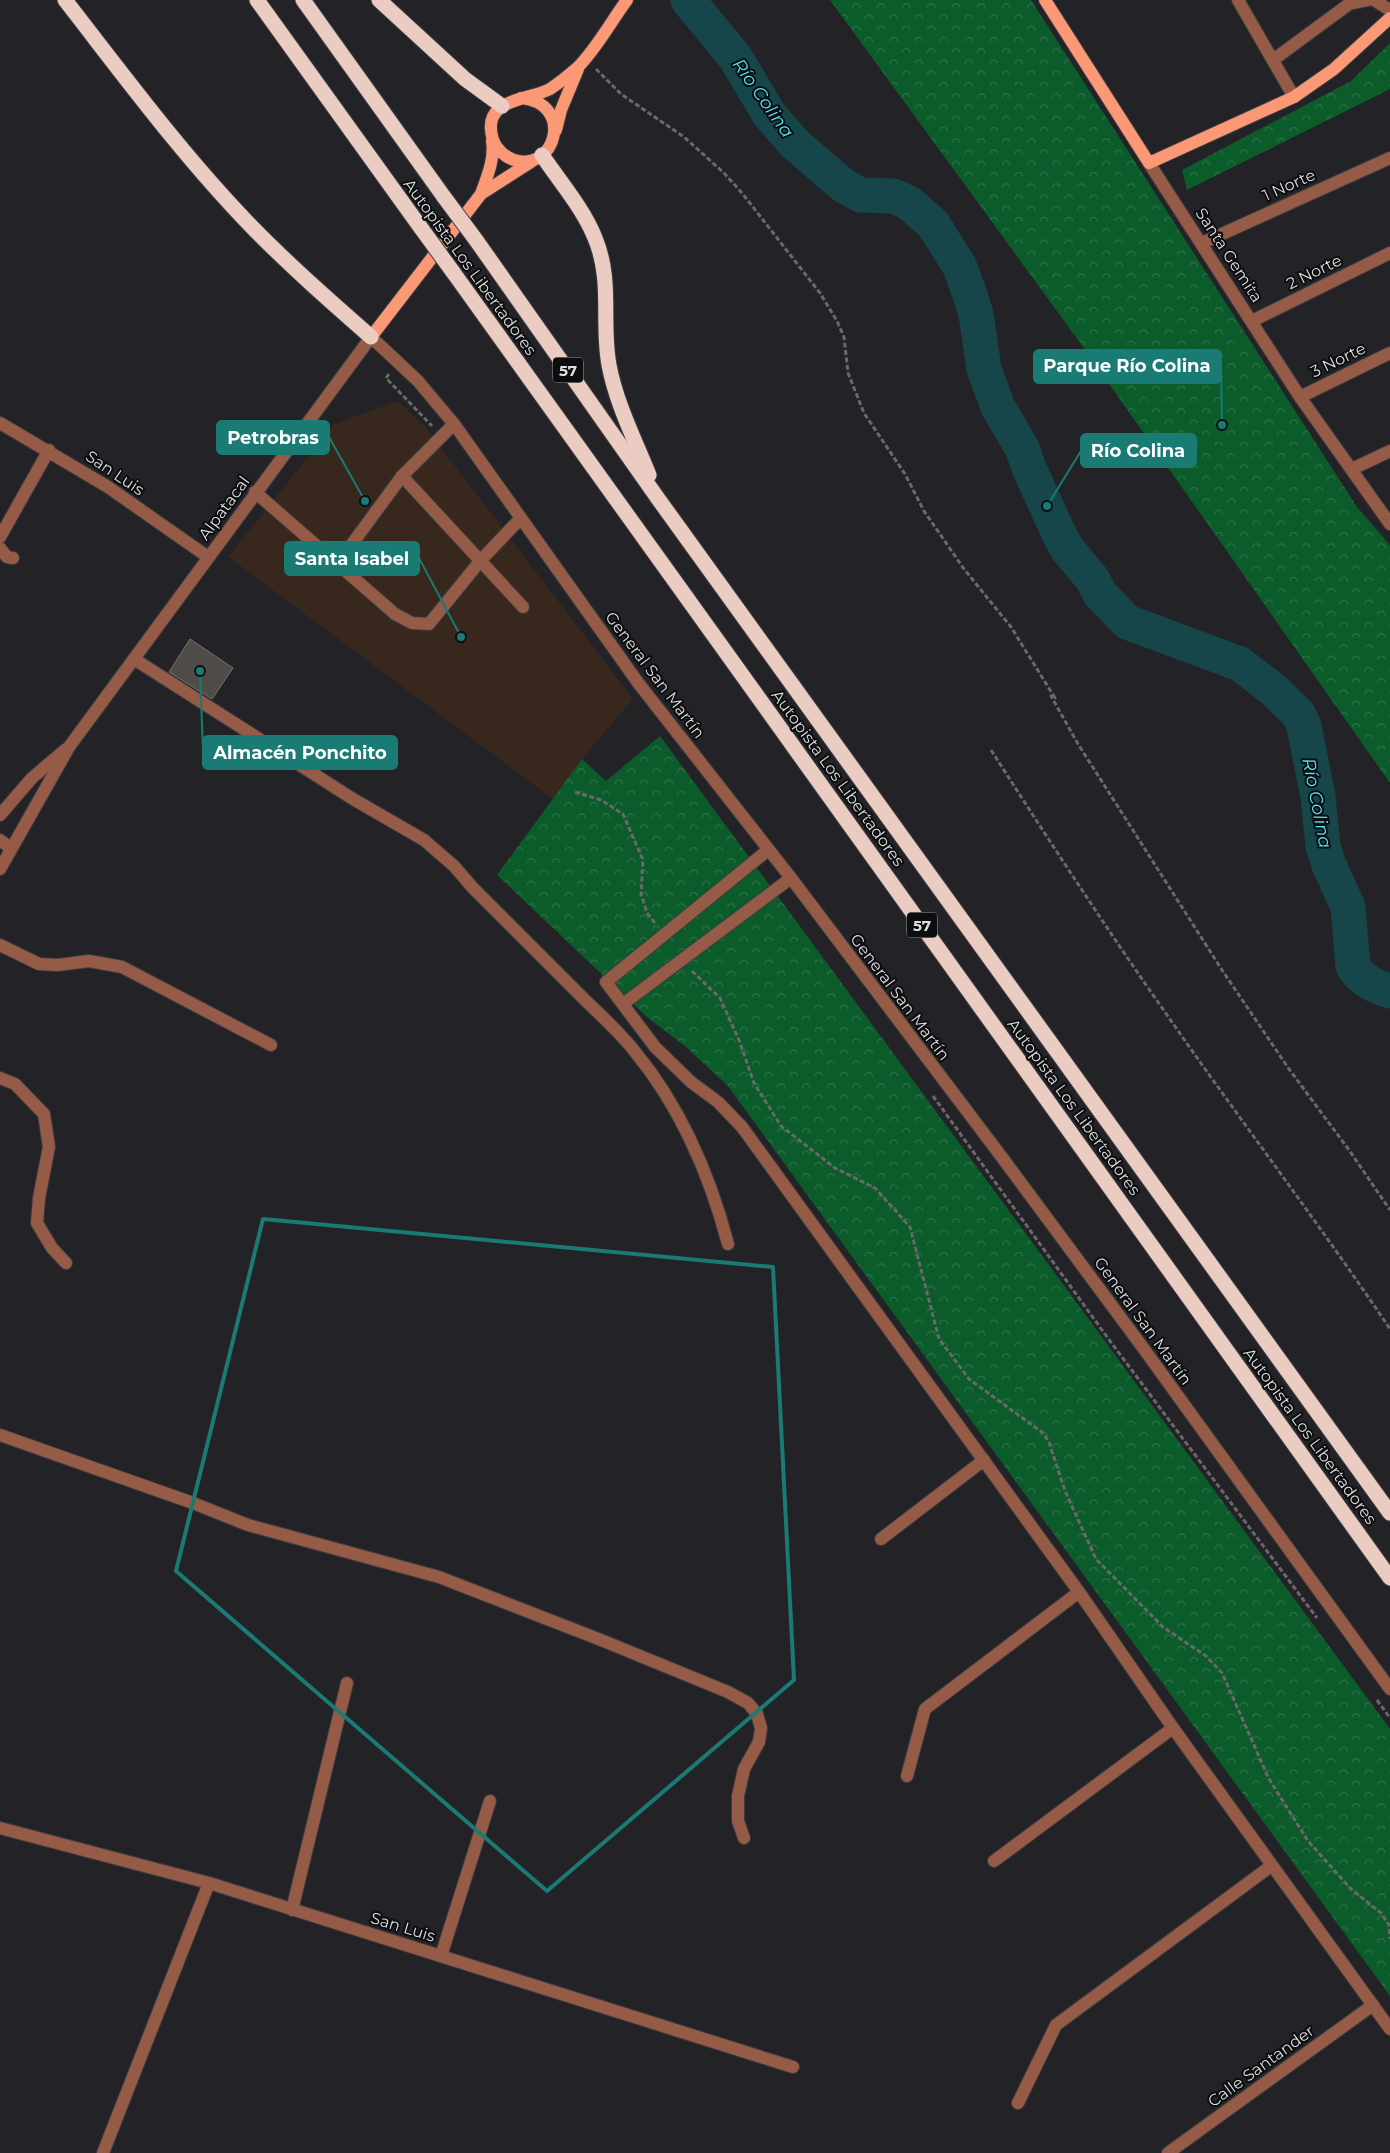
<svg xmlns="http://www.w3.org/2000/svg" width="1390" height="2153" font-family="Montserrat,sans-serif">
<defs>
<pattern id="forest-crowns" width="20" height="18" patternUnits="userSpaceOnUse" patternTransform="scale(1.25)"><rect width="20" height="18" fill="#0b5b2b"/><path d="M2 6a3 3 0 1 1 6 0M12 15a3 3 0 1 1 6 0" fill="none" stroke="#2e7249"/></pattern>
</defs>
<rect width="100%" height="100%" fill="#232327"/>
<!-- commercial -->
<polygon fill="#37271d" points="398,401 426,428 633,699 582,759 553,799 228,557 334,424"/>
<!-- forest -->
<g fill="url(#forest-crowns)">
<polygon points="830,0 1031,0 1357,507 1390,545 1390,783 1081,344"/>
<polygon points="1390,43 1390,89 1187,190 1182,170 1351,81"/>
<polygon points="660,736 1390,1729 1390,1996 728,1086 686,1047 648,1018 497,875 582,759 606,781"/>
</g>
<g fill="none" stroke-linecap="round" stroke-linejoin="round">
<!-- river -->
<path stroke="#16454a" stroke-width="35" d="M688,0l47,57 34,57 26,30 49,42 17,9 33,1 15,7 24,21 26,41 10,27 7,22 8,55 14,38 24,41 7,20 31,68 8,14 25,30 7,14 27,28 113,42 35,27 24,24 5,11 14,71 5,49 6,19 19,42 5,59c7,13 23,21 37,25"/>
</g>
<!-- building -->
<polygon fill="#4f4b48" stroke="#787371" points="190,639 233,668 212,699 169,672"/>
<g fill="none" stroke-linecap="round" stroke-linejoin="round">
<defs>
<g id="minor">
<polyline points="1238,0 1294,97"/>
<polyline points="1374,0 1390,10"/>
<polyline points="1273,60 1349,4 1368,0"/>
<polyline points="1149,163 1300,397 1390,524"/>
<polyline points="1202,243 1390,158"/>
<polyline points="1252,321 1390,253"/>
<polyline points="1300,397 1390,353"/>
<polyline points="0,423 108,487 208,557"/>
<polyline points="1352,469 1390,451"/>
<polyline points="402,476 523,607"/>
<polyline points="255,492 395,614 412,623 429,624 481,560 520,519"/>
<polyline points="0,537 49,450"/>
<polyline points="0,548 7,557 13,558"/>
<polyline points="338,563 402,476 454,424"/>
<path d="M134,659l219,140 71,41 30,26 19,22c36,36 72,72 108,108 18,18 39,36 55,57 45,55 74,123 92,191"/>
<polyline points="0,815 32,778 65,750"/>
<polyline points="0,840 8,846 10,851"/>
<polyline points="768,850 606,982 655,1047 691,1082 718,1102 742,1127 1079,1592 1173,1728 1390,2029"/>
<polyline points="0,869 69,747 371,337 418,381 454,424 639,684 791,878 1001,1156 1141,1345 1390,1689"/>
<polyline points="0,945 39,964 58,965 89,961 122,967 271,1045"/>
<polyline points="623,1004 791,878"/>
<polyline points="0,1078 15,1084 44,1114 49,1147 39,1198 37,1223 52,1248 66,1263"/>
<polyline points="0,1435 193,1503 248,1525 439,1577 601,1640 728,1692 748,1703 757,1714 761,1728 759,1742 744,1769 738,1796 738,1821 744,1838"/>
<polyline points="881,1539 984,1460"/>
<polyline points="907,1776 925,1709 1079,1592"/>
<polyline points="0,1828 209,1883 793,2067"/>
<polyline points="994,1861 1173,1728"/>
<polyline points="292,1910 347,1683"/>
<polyline points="441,1956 490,1801"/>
<polyline points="1018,2103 1056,2025 1271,1866"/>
<polyline points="103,2153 209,1883"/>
<polyline points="1168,2153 1373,2005"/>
</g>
<g id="major">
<polyline points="1045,0 1149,163 1294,97 1334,69 1390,18"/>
<path d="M521,98c54,5 35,75 -7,62 -9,-3 -18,-11 -21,-20 -13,-42 34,-39 57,-51 9,-6 19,-14 27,-21 18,-17 35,-48 50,-68"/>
<polyline points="556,130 561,110 578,69"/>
<polyline points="481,194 531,162"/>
<path d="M371,337l110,-143c6,-17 14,-35 11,-53"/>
</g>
<g id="highway">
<path d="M65,0c60,77 118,156 186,226 38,39 79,75 120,111"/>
<polyline points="257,0 421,228"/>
<polyline points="303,0 444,197"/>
<polyline points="379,0 465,79 502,106"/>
<path d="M542,155c18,27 41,53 53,83 18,43 6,84 14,127 7,38 26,75 40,110"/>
<polyline points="476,240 659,500 1390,1513"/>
<polyline points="453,272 1390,1578"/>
</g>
</defs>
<!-- minor casing -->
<use href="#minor" stroke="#3d3d41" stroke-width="14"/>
<!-- major casing -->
<use href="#major" stroke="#3d3d41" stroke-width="14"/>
<!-- highway casing -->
<use href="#highway" stroke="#3d3d41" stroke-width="17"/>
<!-- path -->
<g stroke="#69696d" stroke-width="3" stroke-dasharray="5 2.5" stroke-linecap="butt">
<polyline points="596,69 621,94 684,137 724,173 742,193 820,293 837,321 844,337 848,373 864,413 905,474 924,511 964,569 1011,627 1055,698 1051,696 1078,744 1222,970 1289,1069 1349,1150 1390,1210"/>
<polyline points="389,374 386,378 432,426"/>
<path d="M991,750c57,89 115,178 176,265 73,105 151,207 223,314"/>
<polyline points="575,792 601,800 623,814 643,860 641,894 647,913 655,923"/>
<polyline points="692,971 720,998 739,1040 754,1083 781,1126 835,1168 875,1188 910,1227 939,1339 969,1379 1043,1433 1049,1442 1065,1491 1096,1559 1163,1627 1206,1656 1222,1673 1269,1779 1308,1841 1351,1889 1381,1913 1389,1925 1390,1939"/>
<polyline points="933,1096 1110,1341 1317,1618"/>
<polyline points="1377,1700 1390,1718"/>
</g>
<!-- minor -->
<use href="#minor" stroke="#965b47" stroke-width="12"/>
<!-- major -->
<use href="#major" stroke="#fb9977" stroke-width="12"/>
<!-- highway -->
<use href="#highway" stroke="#eaccc2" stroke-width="15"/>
<defs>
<g id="highway-bridge">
<polyline points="444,197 476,240"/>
<polyline points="421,228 453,272"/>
</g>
</defs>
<!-- highway-bridge casing -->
<use href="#highway-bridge" stroke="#3d3d41" stroke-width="17" stroke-linecap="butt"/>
<!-- highway-bridge -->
<use href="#highway-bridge" stroke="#eaccc2" stroke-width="15"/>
</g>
<!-- marked area -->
<path fill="none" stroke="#197b74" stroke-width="4" stroke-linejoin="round" d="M263,1219l510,48 21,413 -247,211 -371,-320z"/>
<g text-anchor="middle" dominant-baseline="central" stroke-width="4" stroke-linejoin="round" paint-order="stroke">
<!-- shield labels -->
<g fill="#0c0d0e" stroke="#9e9fa0" stroke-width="1">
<rect x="553" y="357.5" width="30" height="25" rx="4"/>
<rect x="907" y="912.5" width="30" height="25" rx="4"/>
</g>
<g font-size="15" font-weight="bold" fill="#dcdddf">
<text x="568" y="370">57</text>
<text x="922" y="925">57</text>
</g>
<!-- street labels -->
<g font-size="16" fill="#dcdddf" stroke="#0c0d0e">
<text transform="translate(1289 185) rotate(-24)">1 Norte</text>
<text transform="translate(1229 255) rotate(57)">Santa Gemita</text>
<text transform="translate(470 267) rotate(54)">Autopista Los Libertadores</text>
<text transform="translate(1314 272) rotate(-26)">2 Norte</text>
<text transform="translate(1338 360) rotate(-26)">3 Norte</text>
<text transform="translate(115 473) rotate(34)">San Luis</text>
<text transform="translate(224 508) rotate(-54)">Alpatacal</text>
<text transform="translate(655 675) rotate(53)">General San Martín</text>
<text transform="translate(838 778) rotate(54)">Autopista Los Libertadores</text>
<text transform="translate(900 997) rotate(53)">General San Martín</text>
<text transform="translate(1074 1107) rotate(54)">Autopista Los Libertadores</text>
<text transform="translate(1143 1321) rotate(54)">General San Martín</text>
<text transform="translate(1310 1436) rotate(54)">Autopista Los Libertadores</text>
<text transform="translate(403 1927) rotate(17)">San Luis</text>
<text transform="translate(1261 2066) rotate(-36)">Calle Santander</text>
</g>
<!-- water labels -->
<g font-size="18" font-style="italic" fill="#51e5f6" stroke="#0c0d0e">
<text transform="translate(763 98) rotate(55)">Río Colina</text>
<text transform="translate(1317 803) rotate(79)">Río Colina</text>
</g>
</g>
<!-- callouts -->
<path fill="none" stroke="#197b74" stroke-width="2" d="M1222 425L1221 366M365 501L329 437M1047 506L1081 451M461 637L419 558M200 671L203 752"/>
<g fill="#197b74" stroke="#0c0d0e" stroke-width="2">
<circle cx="1222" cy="425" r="5"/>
<circle cx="365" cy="501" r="5"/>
<circle cx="1047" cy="506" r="5"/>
<circle cx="461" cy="637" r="5"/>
<circle cx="200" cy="671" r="5"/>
</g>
<g fill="#197b74" stroke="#197b74" stroke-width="2">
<rect x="1034" y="350" width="187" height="33" rx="5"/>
<rect x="217" y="421" width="112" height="33" rx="5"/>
<rect x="1081" y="434" width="115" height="33" rx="5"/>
<rect x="285" y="542" width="134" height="33" rx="5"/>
<rect x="203" y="736" width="194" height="33" rx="5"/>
</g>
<g font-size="18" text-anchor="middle" font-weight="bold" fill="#fff">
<text x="1127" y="372">Parque Río Colina</text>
<text x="273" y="444">Petrobras</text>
<text x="1138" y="457">Río Colina</text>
<text x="352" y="565">Santa Isabel</text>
<text x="300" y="759">Almacén Ponchito</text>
</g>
</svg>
